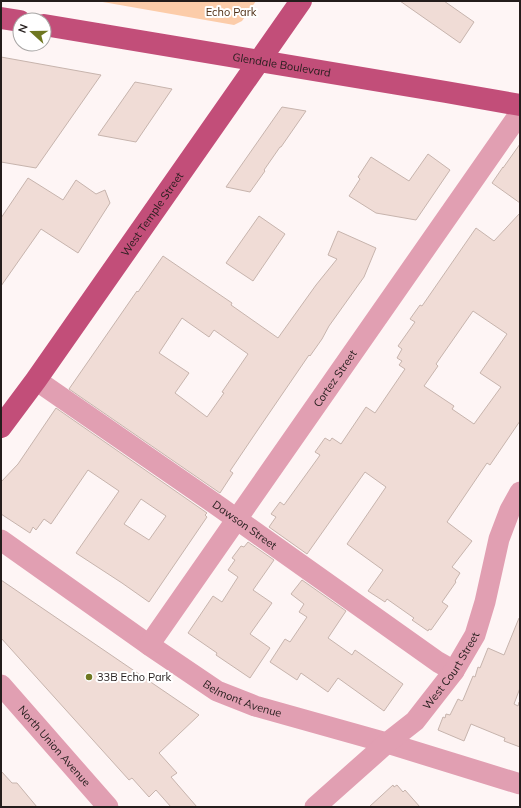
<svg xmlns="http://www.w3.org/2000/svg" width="521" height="808" font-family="Mulish,sans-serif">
<rect width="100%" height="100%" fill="#fef5f5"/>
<!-- green -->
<polygon fill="#fccca9" points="97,1 256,1 242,21 234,25"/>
<!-- building -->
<g fill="#f0dcd6" stroke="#c7b4ad" fill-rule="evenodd">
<polygon points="400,1 444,1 474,22 460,43"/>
<polygon points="1,57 101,75 36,168 1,162"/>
<polygon points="135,82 172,89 136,142 98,135"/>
<polygon points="282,107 306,111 281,147 280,147 264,170 265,171 250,192 226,187"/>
<polygon points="520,144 520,203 492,183 503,167 503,168"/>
<polygon points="428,154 450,170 416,220 376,213 349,196 360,179 358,177 371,157 409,181"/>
<polygon points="28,178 63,200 76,180 96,194 105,190 110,203 78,253 41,229 1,286 1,218"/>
<path d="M520,213v208l-30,44 -3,-2 -40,59 25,19 -20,26 8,6 -5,8 1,1 -14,20 6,4 -17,24 -2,-1 -1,2 -16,-11 2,-2 -27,-19 -2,3 -17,-11 15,-21 -36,-26 39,-57 -21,-15 -58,82 -38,-27 7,-10 -5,-3 9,-12 4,3 34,-47 2,-3 -5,-3 10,-14 5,3 2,-3 9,6 25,-37 9,6 30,-44 -6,-4 3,-4 -5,-3 5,-9 -4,-3 17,-24 -5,-3 10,-14 2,1 54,-78 18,13zM473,311l34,23 -27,39 21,14 -27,37 -22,-15 2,-3 -30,-20 14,-20 -2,-2z"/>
<polygon points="259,216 285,234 253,281 226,263"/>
<path d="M338,231l38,17 -12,29 -35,49 -7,13 -12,17 -1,-1 -52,76 -27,40 3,2 -13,20 -151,-104 68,-98 1,1 25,-36 69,47 -1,2 47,33 38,-53 21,-26 -9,-4zM182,318l27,19 5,-7 34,24 -26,38 2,1 -17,24 -32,-24 14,-20 -30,-20z"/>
<path d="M56,408l151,105 -2,2 2,2 -58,85 -27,-19 -46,-30 43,-62 -31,-21 -37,54 -7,-5 -8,11 -3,-3 -3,6 -29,-19v-32l17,-18zM141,499l25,17 -17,24 -25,-16z"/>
<polygon points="248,542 274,560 253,590 272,603 250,634 270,648 250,678 216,655 217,653 188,633 213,596 222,602 238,577 228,570 235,560 232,558 241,546 244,547"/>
<polygon points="1,580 199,715 159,753 177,773 171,777 197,807 171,807 156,790 149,797 132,778 129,780 1,638"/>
<polygon points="302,580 346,611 328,638 352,655 355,650 403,684 384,711 338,678 328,692 301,673 297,680 270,662 285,639 290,642 307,617 299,612 304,604 291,594"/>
<polygon points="519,618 520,618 520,688 514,704 518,706 519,702 520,703 520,747 504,741 505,738 471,724 464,741 438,730 443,717 445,718 446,714 450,715 458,699 462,701 463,700 473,676 475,677 478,667 480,668 488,648 504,655"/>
<polygon points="1,771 12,783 17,783 37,807 1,807"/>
<polygon points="393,785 394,787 397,785 403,792 405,790 420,807 369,807"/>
</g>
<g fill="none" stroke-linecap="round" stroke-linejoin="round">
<!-- minor -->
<g stroke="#e19fb2" stroke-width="21">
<path id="s1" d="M36,380l185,128 217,154 16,9"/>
<path id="s2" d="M1,540l148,105 68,46 38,15 132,37 133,41"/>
<path id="s3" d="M149,645l371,-532"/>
<path id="s4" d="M1,685l107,122"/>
<path id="s5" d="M315,807l72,-64 28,-22 39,-50 21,-36 10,-33 14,-63 11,-29 10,-18"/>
</g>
<!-- major -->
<g stroke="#c24e79" stroke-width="22">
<polyline points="1,18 20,21"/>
<path id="s6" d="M44,25l402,67 74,13"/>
<path id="s7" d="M1,427l35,-47 265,-379"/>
</g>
</g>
<!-- markers -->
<circle fill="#6f7721" stroke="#fff" stroke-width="1.5" cx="89" cy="677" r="4"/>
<g text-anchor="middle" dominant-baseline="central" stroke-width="4" stroke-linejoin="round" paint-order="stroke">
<!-- park labels -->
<g font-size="11" fill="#4e2e14" stroke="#fff">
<text x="231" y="12">Echo Park</text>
</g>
<!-- street labels -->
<g font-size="11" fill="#241d1c" stroke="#fff">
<text stroke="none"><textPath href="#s6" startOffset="241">Glendale Boulevard</textPath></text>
<text stroke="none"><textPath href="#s7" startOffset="261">West Temple Street</textPath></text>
<text stroke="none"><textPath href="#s3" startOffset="325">Cortez Street</textPath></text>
<text stroke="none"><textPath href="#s1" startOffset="254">Dawson Street</textPath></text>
<text stroke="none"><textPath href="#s5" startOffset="194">West Court Street</textPath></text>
<text stroke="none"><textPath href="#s2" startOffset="290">Belmont Avenue</textPath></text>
<text stroke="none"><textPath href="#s4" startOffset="81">North Union Avenue</textPath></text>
</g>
<!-- poi labels -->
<g font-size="11" fill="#241d1c" stroke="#fff" text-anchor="start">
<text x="97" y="677">33B Echo Park</text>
</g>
</g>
<!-- border -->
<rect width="521" height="808" fill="none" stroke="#241d1c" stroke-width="4"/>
<!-- north arrow -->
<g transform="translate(32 32) rotate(291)"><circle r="19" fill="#ffffff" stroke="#a7a5a4"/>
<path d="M0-3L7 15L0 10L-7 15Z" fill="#6f7721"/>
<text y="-6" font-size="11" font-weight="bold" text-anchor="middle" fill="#241d1c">N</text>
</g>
</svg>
